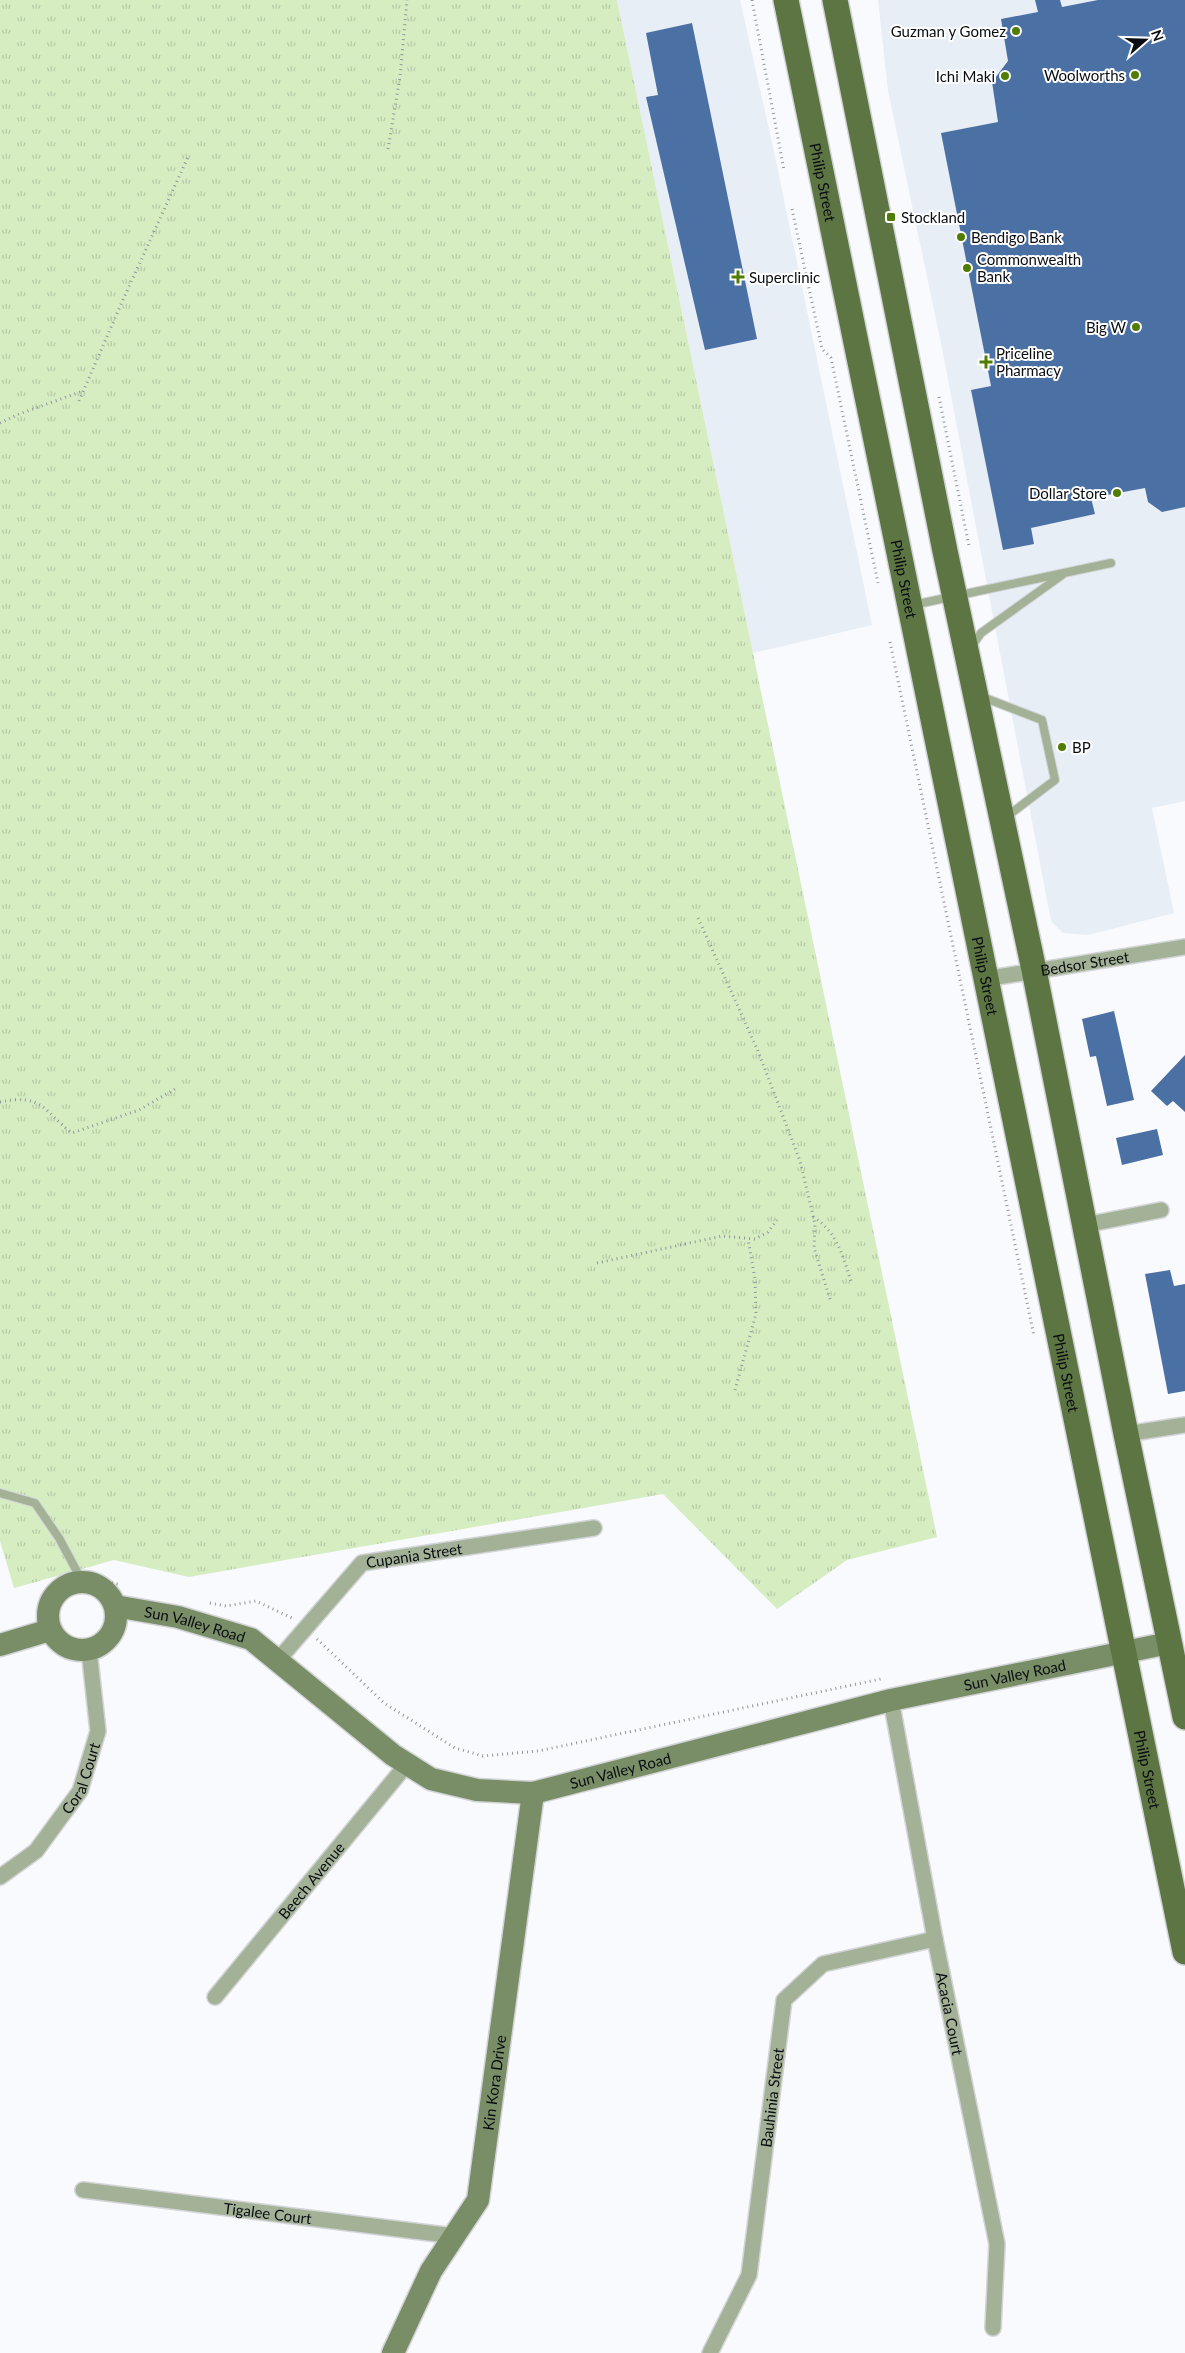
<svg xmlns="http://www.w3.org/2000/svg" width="1185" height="2353" font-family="Lato,sans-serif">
<defs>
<pattern id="grass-tufts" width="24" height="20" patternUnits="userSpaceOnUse" patternTransform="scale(1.25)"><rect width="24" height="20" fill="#d6edc2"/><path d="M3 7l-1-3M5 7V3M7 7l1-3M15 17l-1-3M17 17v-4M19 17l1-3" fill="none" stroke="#b6caa6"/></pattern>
</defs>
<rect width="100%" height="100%" fill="#f8fafd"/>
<!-- built -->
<g fill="#e8eef6">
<polygon points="617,0 740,0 775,156 872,625 753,653"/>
<polygon points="878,0 1185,0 1185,801 1152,808 1174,913 1088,935 1063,933 1051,921 942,348 888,91"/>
</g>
<!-- grass -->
<polygon fill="url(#grass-tufts)" points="0,0 617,0 937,1537 847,1560 777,1609 663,1494 189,1577 114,1560 14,1588 0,1541"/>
<!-- building -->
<g fill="#4b70a4">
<polygon points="1035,0 1060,0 1062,7 1098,0 1185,0 1185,507 1162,512 1148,502 1145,488 1091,498 1095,514 1031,528 1034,544 1003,550 971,390 991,386 941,133 998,122 992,82 1008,61 1001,19 1038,12"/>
<polygon points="692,23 757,339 705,350 646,97 658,95 646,33"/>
<polygon points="1114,1011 1134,1100 1107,1106 1096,1056 1090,1057 1082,1019"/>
<polygon points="1185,1055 1185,1112 1173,1101 1167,1106 1151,1091"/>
<polygon points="1157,1129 1163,1155 1122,1165 1116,1138"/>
<polygon points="1170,1270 1174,1286 1185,1284 1185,1391 1168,1394 1145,1274"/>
</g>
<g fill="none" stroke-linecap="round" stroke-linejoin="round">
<defs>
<g id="lane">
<polyline points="913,605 1111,563"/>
<polyline points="972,646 981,633 1062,575"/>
<polyline points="980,696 1042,720 1055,780 1006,817"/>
<polyline points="0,1493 35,1503 59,1538 82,1581"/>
</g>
<g id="street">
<path id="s1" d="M985,979l200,-32"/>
<polyline points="1085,1225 1161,1210"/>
<polyline points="1126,1434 1185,1425"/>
<path id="s2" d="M278,1660l84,-97 232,-35"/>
<path id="s3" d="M891,1700l44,239 62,305 -4,84"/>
<path id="s4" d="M0,1877l36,-26 44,-60 18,-60 -9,-81"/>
<path id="s5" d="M215,1997l192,-233"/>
<path id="s6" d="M83,2190l371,46"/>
<path id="s7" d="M710,2353l39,-78 35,-275 39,-36 112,-25"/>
</g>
<g id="secondary">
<circle cx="82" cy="1616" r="34"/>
<path id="s8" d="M115,1606l63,11 73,22 142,116 38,24 46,11 56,3 358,-93 278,-57"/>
<polyline points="0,1645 50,1630"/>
<path id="s9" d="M393,2353l38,-82 47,-71 55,-407"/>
</g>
<g id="primary">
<path id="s10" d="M786,0l399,1952"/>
<polyline points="835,0 945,551 1034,970 1126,1434 1185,1717"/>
</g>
</defs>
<!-- lane casing -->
<use href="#lane" stroke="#d2d4d7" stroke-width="10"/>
<!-- street casing -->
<use href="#street" stroke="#d2d4d7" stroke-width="18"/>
<!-- secondary casing -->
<use href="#secondary" stroke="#d2d4d7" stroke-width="25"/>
<!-- primary casing -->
<use href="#primary" stroke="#d2d4d7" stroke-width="28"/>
<!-- path -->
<g stroke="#94969a" stroke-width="3" stroke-dasharray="1 4" stroke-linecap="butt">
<polyline points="752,0 784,170"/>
<polyline points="388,149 400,77 407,0"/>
<polyline points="792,209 822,349 831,358 878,583"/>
<polyline points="939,397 969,546"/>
<polyline points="79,401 122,302 188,157"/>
<polyline points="0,423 19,414 83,391"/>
<polyline points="890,642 1034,1336"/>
<polyline points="698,918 758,1051 800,1161 815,1224 814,1248 831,1302"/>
<path d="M0,1102c43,-9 43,9 72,31l67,-23 36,-21"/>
<path d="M813,1217c24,14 30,40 38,64"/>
<polyline points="597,1263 722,1236 755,1239 768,1232 777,1220"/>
<polyline points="735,1390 756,1314 755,1279 748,1239"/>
<polyline points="97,1580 118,1584"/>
<polyline points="210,1603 226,1606 256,1601 292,1618"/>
<polyline points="317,1639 384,1703 455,1748 483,1756 538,1751 881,1679"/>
</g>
<!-- lane -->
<use href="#lane" stroke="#a3b296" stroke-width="8"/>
<!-- street -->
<use href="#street" stroke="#a3b296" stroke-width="15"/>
<!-- secondary -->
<use href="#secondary" stroke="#798e66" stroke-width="22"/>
<!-- primary -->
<use href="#primary" stroke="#5c7543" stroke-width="25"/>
</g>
<!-- markers -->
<g fill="#507c01" stroke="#fff" stroke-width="2">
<circle cx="1016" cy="31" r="5"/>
<circle cx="1135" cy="75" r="5"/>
<circle cx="1005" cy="76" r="5"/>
<rect x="886" y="212" width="10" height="10" rx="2.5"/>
<circle cx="961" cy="237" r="5"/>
<circle cx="967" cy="268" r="5"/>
<path d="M735.5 269.5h5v5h5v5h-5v5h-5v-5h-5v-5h5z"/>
<circle cx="1136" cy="327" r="5"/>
<path d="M983.5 354.5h5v5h5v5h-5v5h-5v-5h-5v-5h5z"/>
<circle cx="1117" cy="493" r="5"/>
<circle cx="1062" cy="747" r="5"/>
</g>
<g text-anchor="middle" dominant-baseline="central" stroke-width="4" stroke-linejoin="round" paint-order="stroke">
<!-- poi labels -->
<g font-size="15" fill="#090c11" stroke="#fff" text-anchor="start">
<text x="1006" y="31" text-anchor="end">Guzman y Gomez</text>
<text x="1125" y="75" text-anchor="end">Woolworths</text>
<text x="995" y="76" text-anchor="end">Ichi Maki</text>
<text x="901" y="217">Stockland</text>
<text x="971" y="237">Bendigo Bank</text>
<text x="977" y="259">Commonwealth<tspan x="977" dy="17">Bank</tspan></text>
<text x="749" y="277">Superclinic</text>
<text x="1126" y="327" text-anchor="end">Big W</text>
<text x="996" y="353">Priceline<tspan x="996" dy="17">Pharmacy</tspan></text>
<text x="1107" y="493" text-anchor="end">Dollar Store</text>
<text x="1072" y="747">BP</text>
</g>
<!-- street labels -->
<g font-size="15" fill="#090c11" stroke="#fff">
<text stroke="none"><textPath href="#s10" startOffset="186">Philip Street</textPath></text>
<text stroke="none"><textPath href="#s10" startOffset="591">Philip Street</textPath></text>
<text stroke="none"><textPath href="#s1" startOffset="101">Bedsor Street</textPath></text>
<text stroke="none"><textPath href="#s10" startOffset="996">Philip Street</textPath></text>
<text stroke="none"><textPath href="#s10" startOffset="1401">Philip Street</textPath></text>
<text stroke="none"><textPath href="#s2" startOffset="181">Cupania Street</textPath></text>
<text stroke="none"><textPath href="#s8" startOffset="82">Sun Valley Road</textPath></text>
<text stroke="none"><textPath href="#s8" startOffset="968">Sun Valley Road</textPath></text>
<text stroke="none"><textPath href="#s8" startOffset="562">Sun Valley Road</textPath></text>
<text stroke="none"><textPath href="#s10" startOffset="1806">Philip Street</textPath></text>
<text stroke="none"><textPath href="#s4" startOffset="131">Coral Court</textPath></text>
<text stroke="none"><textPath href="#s5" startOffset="151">Beech Avenue</textPath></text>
<text stroke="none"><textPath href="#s3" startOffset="319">Acacia Court</textPath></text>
<text stroke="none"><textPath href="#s9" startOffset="294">Kin Kora Drive</textPath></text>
<text stroke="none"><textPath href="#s7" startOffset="266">Bauhinia Street</textPath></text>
<text stroke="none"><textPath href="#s6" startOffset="186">Tigalee Court</textPath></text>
</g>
</g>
<!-- north arrow -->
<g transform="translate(1145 40) rotate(70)" stroke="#ffffff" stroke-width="4" paint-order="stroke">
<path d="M0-4L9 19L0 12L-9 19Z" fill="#090c11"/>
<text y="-8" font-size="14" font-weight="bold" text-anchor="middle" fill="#090c11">N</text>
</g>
</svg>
